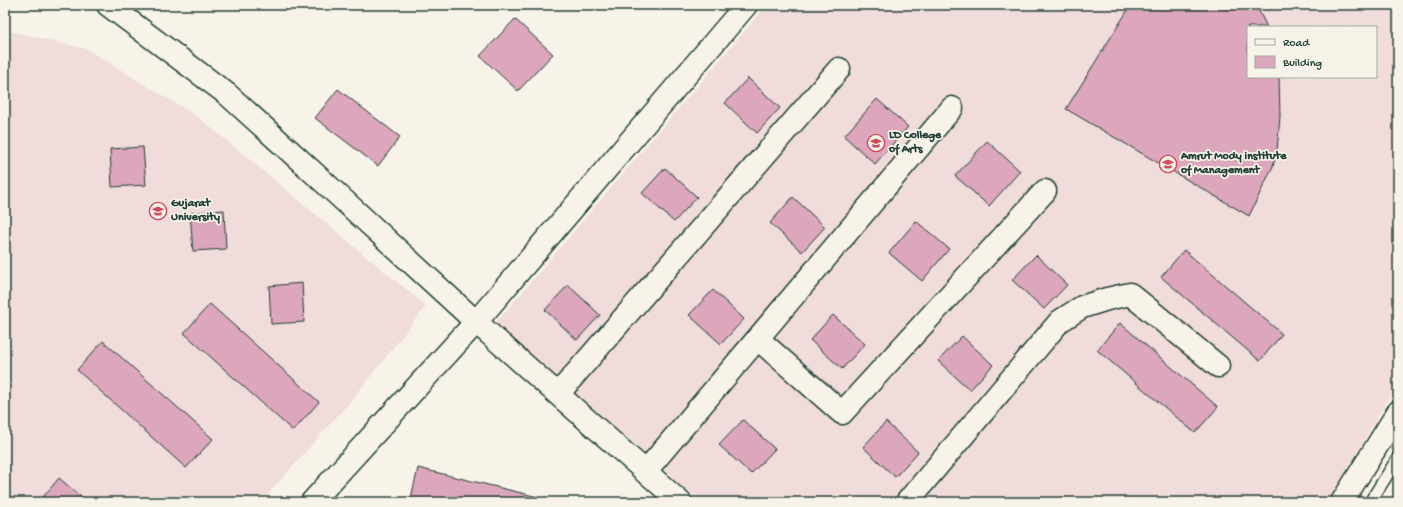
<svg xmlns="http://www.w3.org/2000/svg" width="1403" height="507" font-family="'Gochi Hand',sans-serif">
<rect width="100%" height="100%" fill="#f7f3e8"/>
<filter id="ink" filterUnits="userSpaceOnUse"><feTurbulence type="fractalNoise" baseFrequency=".025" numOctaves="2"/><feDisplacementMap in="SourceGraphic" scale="8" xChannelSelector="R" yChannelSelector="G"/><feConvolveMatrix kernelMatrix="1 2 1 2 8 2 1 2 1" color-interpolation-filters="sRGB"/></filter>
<g filter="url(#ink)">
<!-- built -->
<g fill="#efdcdb" fill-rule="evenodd">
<path d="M767,5h631v377l-70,120h-629l-204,-178zM1248,27h128v50h-128z"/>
<polygon points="5,30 86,49 198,117 426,306 355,396 261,502 5,502"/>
</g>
<!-- building -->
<g fill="#dca6bc" stroke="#1f3d34">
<polygon points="1131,5 1256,5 1267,27 1248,27 1248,77 1279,77 1280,116 1277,151 1273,166 1249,216 1066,109"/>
<polygon points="515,19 553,54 518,91 480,56"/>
<polygon points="748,78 780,108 757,133 725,103"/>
<polygon points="338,89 400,137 378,166 315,118"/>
<polygon points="877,99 908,127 875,164 844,136"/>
<polygon points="5,124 9,134 5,136"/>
<polygon points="987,141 1020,171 989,206 955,176"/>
<polygon points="143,147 146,185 112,187 110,149"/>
<polygon points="665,168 697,197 674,222 642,193"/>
<polygon points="793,197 825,227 802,252 770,223"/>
<polygon points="224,210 226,249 193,251 190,213"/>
<polygon points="916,221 949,249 922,281 889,253"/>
<polygon points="1184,250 1282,334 1260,361 1161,277"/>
<polygon points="1036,255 1067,285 1044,309 1012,280"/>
<polygon points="302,283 304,322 271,324 269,286"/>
<polygon points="568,285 600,315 577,340 545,310"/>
<polygon points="713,290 744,319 721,344 689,315"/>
<polygon points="210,304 319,402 293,431 184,333"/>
<polygon points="833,315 865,344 842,369 810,340"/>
<polygon points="1120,323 1218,407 1195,433 1097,350"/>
<polygon points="962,336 993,365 970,390 938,361"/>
<polygon points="103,341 213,439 186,468 77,370"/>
<polygon points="743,420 775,449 751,474 719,445"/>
<polygon points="886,422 918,452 895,477 863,447"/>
<polygon points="418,468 538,497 537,502 410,502"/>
<polygon points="59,478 87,502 39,502"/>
</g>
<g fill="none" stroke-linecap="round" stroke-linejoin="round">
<defs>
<polyline id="lane" points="1370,502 1398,458"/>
<g id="street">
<polyline points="758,339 842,413 1045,191"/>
<polyline points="558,394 839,69"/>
<polyline points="645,472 952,108"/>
<polyline points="907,502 1060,321 1082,307 1107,299 1130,294 1218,366"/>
</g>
<g id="secondary">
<polyline points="108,5 227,94 326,184 476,322 746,5"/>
<polyline points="312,502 476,322 680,502"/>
</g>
<polyline id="primary" points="1342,502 1398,412"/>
</defs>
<!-- lane casing -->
<use href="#lane" stroke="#1f3d34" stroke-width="14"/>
<!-- street casing -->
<use href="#street" stroke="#1f3d34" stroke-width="25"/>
<!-- secondary casing -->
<use href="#secondary" stroke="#1f3d34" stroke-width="25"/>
<!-- primary casing -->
<use href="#primary" stroke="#1f3d34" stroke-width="25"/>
<!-- lane -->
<use href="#lane" stroke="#f7f3e8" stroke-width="11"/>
<!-- street -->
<use href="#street" stroke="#f7f3e8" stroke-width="22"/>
<!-- secondary -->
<use href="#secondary" stroke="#f7f3e8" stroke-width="22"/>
<!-- primary -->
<use href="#primary" stroke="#f7f3e8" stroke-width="22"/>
</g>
</g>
<!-- icons -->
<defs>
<symbol id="university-ring" viewBox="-11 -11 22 22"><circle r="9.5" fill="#f7f3e8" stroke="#d1495b" stroke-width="1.5"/><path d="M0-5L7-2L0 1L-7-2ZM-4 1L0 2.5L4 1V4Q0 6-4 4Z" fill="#d1495b"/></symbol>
</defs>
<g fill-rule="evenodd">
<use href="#university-ring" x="866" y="133" width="20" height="20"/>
<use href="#university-ring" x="1158" y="154" width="20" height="20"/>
<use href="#university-ring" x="148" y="201" width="20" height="20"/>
</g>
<g text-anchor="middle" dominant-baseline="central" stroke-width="3.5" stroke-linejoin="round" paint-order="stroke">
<!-- poi labels -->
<g font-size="12" font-weight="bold" fill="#1f3d34" stroke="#f7f3e8" text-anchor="start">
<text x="889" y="136">LD College<tspan x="889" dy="14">of Arts</tspan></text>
<text x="1181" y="157">Amrut Mody institute<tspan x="1181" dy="14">of Management</tspan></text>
<text x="171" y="204">Gujarat<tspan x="171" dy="14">University</tspan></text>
</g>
</g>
<!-- margin -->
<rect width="1403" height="507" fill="none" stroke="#f7f3e8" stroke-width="20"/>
<rect x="10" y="10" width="1383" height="487" fill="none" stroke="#1f3d34" stroke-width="1.5" filter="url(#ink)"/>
<!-- legend -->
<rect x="1247" y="26" width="130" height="52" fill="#f7f3e8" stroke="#a1aaa0"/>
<rect x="1255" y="39" width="20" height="6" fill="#f7f3e8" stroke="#a1aaa0"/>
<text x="1283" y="46" font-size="12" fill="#1f3d34">Road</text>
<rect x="1255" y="56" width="20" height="12" fill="#dca6bc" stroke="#a1aaa0"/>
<text x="1283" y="66" font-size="12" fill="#1f3d34">Building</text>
</svg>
